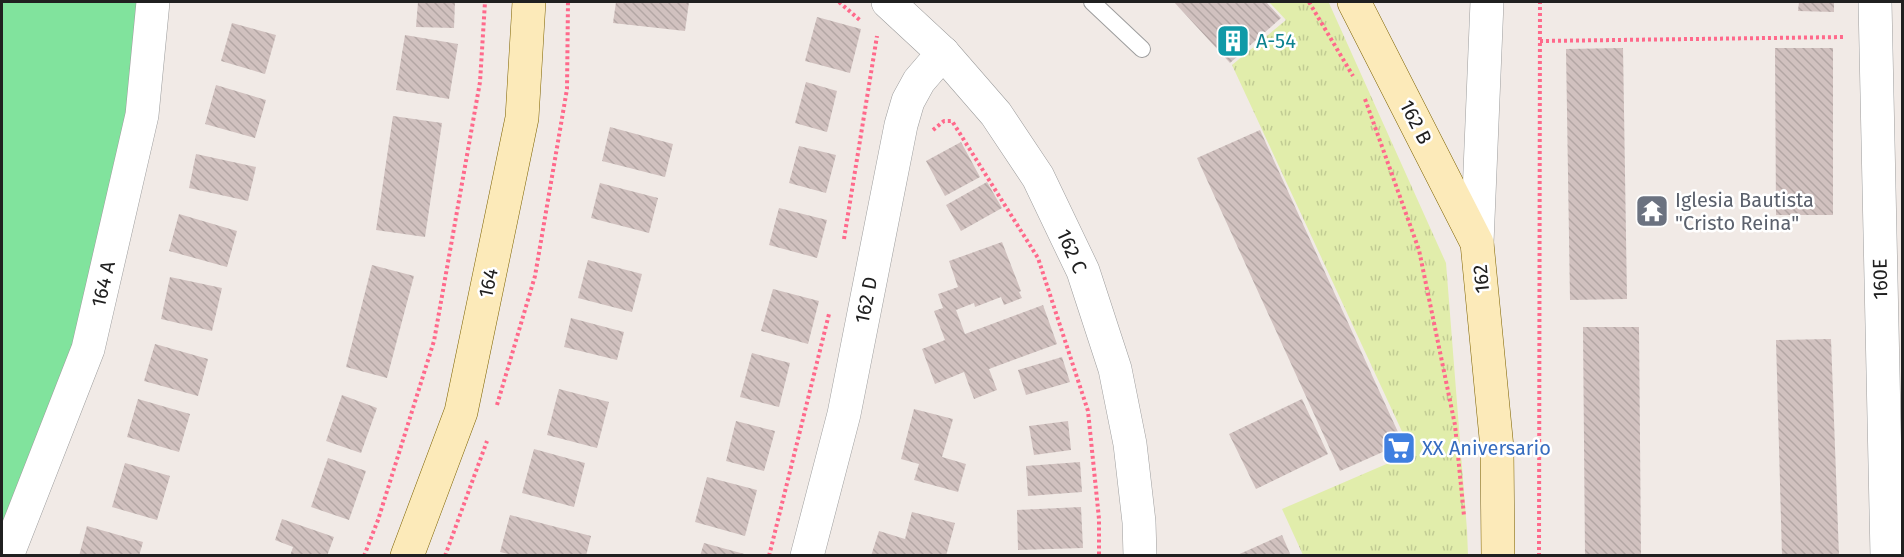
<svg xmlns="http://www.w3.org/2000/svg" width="1904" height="557" font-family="'Fira Sans',sans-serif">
<defs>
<pattern id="grass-tufts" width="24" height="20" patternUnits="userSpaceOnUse" patternTransform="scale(1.5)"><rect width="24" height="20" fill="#e1edab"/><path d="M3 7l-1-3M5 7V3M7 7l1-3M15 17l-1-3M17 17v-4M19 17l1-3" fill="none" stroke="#c1cb93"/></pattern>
<pattern id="building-back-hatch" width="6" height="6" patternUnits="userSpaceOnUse" patternTransform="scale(1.5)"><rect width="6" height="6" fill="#d1c1bf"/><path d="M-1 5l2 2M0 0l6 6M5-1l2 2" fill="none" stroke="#b3a6a4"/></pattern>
</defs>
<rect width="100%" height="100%" fill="#f1eae6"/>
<!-- grass -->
<polygon fill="url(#grass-tufts)" points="1269,2 1327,2 1329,3 1446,263 1467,530 1468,555 1303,555 1282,509 1412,453 1232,65 1286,20"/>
<!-- pitch -->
<polygon fill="#81e39d" points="2,2 153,2 88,349 2,555"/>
<!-- building -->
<g fill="url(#building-back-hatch)">
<polygon points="418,2 455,2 454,28 416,27"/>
<polygon points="616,2 689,2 685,31 613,23"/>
<polygon points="1174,2 1266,2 1281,18 1230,63"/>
<polygon points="1799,2 1834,2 1834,12 1798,11"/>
<polygon points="817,17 861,29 850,73 805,61"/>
<polygon points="232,23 276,35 265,74 221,61"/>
<polygon points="405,35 458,44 449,99 396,90"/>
<polygon points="1623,48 1627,299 1570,300 1566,49"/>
<polygon points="1775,48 1833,48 1833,215 1776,215"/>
<polygon points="806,82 837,91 827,132 795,123"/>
<polygon points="216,85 266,100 255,138 205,124"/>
<polygon points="393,116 442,123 425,237 376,230"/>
<polygon points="610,127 673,144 665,177 602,161"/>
<polygon points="1260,130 1403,443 1340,471 1197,158"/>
<polygon points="961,142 980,177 945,196 926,161"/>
<polygon points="799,146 836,155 826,193 789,183"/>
<polygon points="196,154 256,167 248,201 189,188"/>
<polygon points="987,182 1002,208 961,231 946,205"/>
<polygon points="600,183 658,198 649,233 591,218"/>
<polygon points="779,208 827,220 817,258 769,245"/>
<polygon points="179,214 237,231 227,267 169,251"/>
<polygon points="1002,242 1021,291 1019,292 1022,298 1004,305 1001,297 975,307 974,303 956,310 965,334 1043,305 1057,344 989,369 997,390 974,399 964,372 935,384 922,349 945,340 934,311 943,308 938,294 958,287 949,261"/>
<polygon points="588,260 642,274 632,312 578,298"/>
<polygon points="372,265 414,276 387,378 346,367"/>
<polygon points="170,277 222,288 212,331 161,319"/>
<polygon points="773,289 819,301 808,344 761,331"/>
<polygon points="571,318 624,332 617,360 564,347"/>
<polygon points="1583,327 1639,327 1641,556 1585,556"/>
<polygon points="1831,339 1839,556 1782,556 1776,340"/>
<polygon points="155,344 208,359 198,396 144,381"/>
<polygon points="752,353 790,363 779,407 740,397"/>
<polygon points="1062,357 1070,382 1026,395 1018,370"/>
<polygon points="559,389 609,402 597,448 547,435"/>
<polygon points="342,395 377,408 361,453 326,441"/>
<polygon points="138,399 190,414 179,452 127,437"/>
<polygon points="1302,399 1328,454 1256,489 1229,434"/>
<polygon points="914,409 953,419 942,457 966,464 958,492 914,480 919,464 901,459"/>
<polygon points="736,421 775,431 764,471 726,461"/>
<polygon points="1068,421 1071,450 1034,455 1029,426"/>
<polygon points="534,449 585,463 574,507 522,493"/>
<polygon points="328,458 366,471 349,520 311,507"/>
<polygon points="1080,462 1082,492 1028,496 1026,466"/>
<polygon points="125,463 170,476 157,520 112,507"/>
<polygon points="707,477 757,490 745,536 695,522"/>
<polygon points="1081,507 1083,548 1018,550 1017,510"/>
<polygon points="912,512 955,523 946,556 871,556 879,531 905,539"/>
<polygon points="510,515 591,536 586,556 516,556 500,552"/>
<polygon points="282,519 334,537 327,556 290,556 293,547 275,540"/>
<polygon points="87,526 143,542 139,556 79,556"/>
<polygon points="1282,535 1291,556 1235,556"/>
<polygon points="704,543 748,555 748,556 700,556"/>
</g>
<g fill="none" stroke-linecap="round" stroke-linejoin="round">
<defs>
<polyline id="lane" points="1092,2 1142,49"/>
<g id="street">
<polyline points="888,2 943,53 996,114 1038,177 1083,271 1115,369 1130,444 1139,522 1140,556"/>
<polyline points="1875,2 1887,556"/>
<polyline points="1477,243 1487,2"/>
<polyline points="7,556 88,349 142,115 153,2"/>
<polyline points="807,556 844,414 901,125 908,101 919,81 943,53"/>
</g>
<g id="secondary">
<polyline points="1354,2 1477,243 1497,448 1498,556"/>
<polyline points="407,556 461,412 522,118 529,2"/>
</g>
</defs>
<!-- lane casing -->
<use href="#lane" stroke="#9d9d9d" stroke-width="18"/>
<!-- street casing -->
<use href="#street" stroke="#9d9d9d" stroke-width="34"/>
<!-- secondary casing -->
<use href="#secondary" stroke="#7e6300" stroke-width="34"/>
<!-- path -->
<g stroke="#ff698b" stroke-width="4" stroke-dasharray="3 3" stroke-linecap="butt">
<polyline points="839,2 861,21"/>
<polyline points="1309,2 1353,76"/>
<polyline points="1540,41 1845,37"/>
<polyline points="1365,99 1419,250 1455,425 1464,516"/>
<polyline points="933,130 944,121 952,121 1038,258 1088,411 1099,519 1099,556"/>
<polyline points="844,239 877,36"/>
<polyline points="497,405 535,276 567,89 568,2"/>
<polyline points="364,556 378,520 434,341 480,82 485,2"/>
<polyline points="445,556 487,441"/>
<polyline points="769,556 829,314"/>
<polyline points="1539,556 1540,2"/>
</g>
<!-- lane -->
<use href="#lane" stroke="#fff" stroke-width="16"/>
<!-- street -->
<use href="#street" stroke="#fff" stroke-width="33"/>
<!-- secondary -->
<use href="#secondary" stroke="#fceab9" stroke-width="33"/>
</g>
<!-- icons -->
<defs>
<symbol id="building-square" viewBox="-11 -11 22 22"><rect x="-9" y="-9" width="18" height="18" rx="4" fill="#0f9aa8" stroke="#fff"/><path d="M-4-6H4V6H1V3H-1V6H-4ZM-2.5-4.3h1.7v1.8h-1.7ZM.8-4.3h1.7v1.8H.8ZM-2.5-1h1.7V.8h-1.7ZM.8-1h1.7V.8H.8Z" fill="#fff"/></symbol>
<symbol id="temple-square" viewBox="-11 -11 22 22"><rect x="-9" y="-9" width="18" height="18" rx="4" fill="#6b7280" stroke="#fff"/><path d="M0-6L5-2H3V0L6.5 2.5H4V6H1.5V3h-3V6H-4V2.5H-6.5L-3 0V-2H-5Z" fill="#fff"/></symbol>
<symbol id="supermarket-square" viewBox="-11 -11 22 22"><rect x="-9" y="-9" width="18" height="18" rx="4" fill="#3f7fe0" stroke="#fff"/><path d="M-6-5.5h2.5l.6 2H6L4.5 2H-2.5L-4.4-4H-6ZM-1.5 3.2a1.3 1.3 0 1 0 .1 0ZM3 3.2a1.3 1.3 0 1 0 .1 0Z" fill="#fff"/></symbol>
</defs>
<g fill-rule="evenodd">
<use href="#building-square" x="1214" y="22" width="38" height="38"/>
<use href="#temple-square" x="1633" y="192" width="38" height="38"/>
<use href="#supermarket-square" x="1380" y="429" width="38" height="38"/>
</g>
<g text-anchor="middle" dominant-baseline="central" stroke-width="5" stroke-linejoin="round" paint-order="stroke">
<!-- culture labels -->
<g font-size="20" fill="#0d838f" stroke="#fff" text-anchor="start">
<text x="1256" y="41">A-54</text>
</g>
<!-- street labels -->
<g font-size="20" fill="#202020" stroke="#fff">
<text transform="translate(1416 122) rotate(63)">162 B</text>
<text transform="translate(1072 251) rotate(66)">162 C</text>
<text transform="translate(1481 279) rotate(-95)">162</text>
<text transform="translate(1880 279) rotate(-91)">160E</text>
<text transform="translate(488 283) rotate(-78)">164</text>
<text transform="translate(103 284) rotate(-77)">164 A</text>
<text transform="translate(866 300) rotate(-79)">162 D</text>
</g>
<!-- worship labels -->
<g font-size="20" fill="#5b616d" stroke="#fff" text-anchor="start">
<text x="1675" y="200">Iglesia Bautista<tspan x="1675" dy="23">"Cristo Reina"</tspan></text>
</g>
<!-- shop labels -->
<g font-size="20" fill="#366cbe" stroke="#fff" text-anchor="start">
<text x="1422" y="448">XX Aniversario</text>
</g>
</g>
<!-- border -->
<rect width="1904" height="557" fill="none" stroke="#202020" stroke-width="6"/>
</svg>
